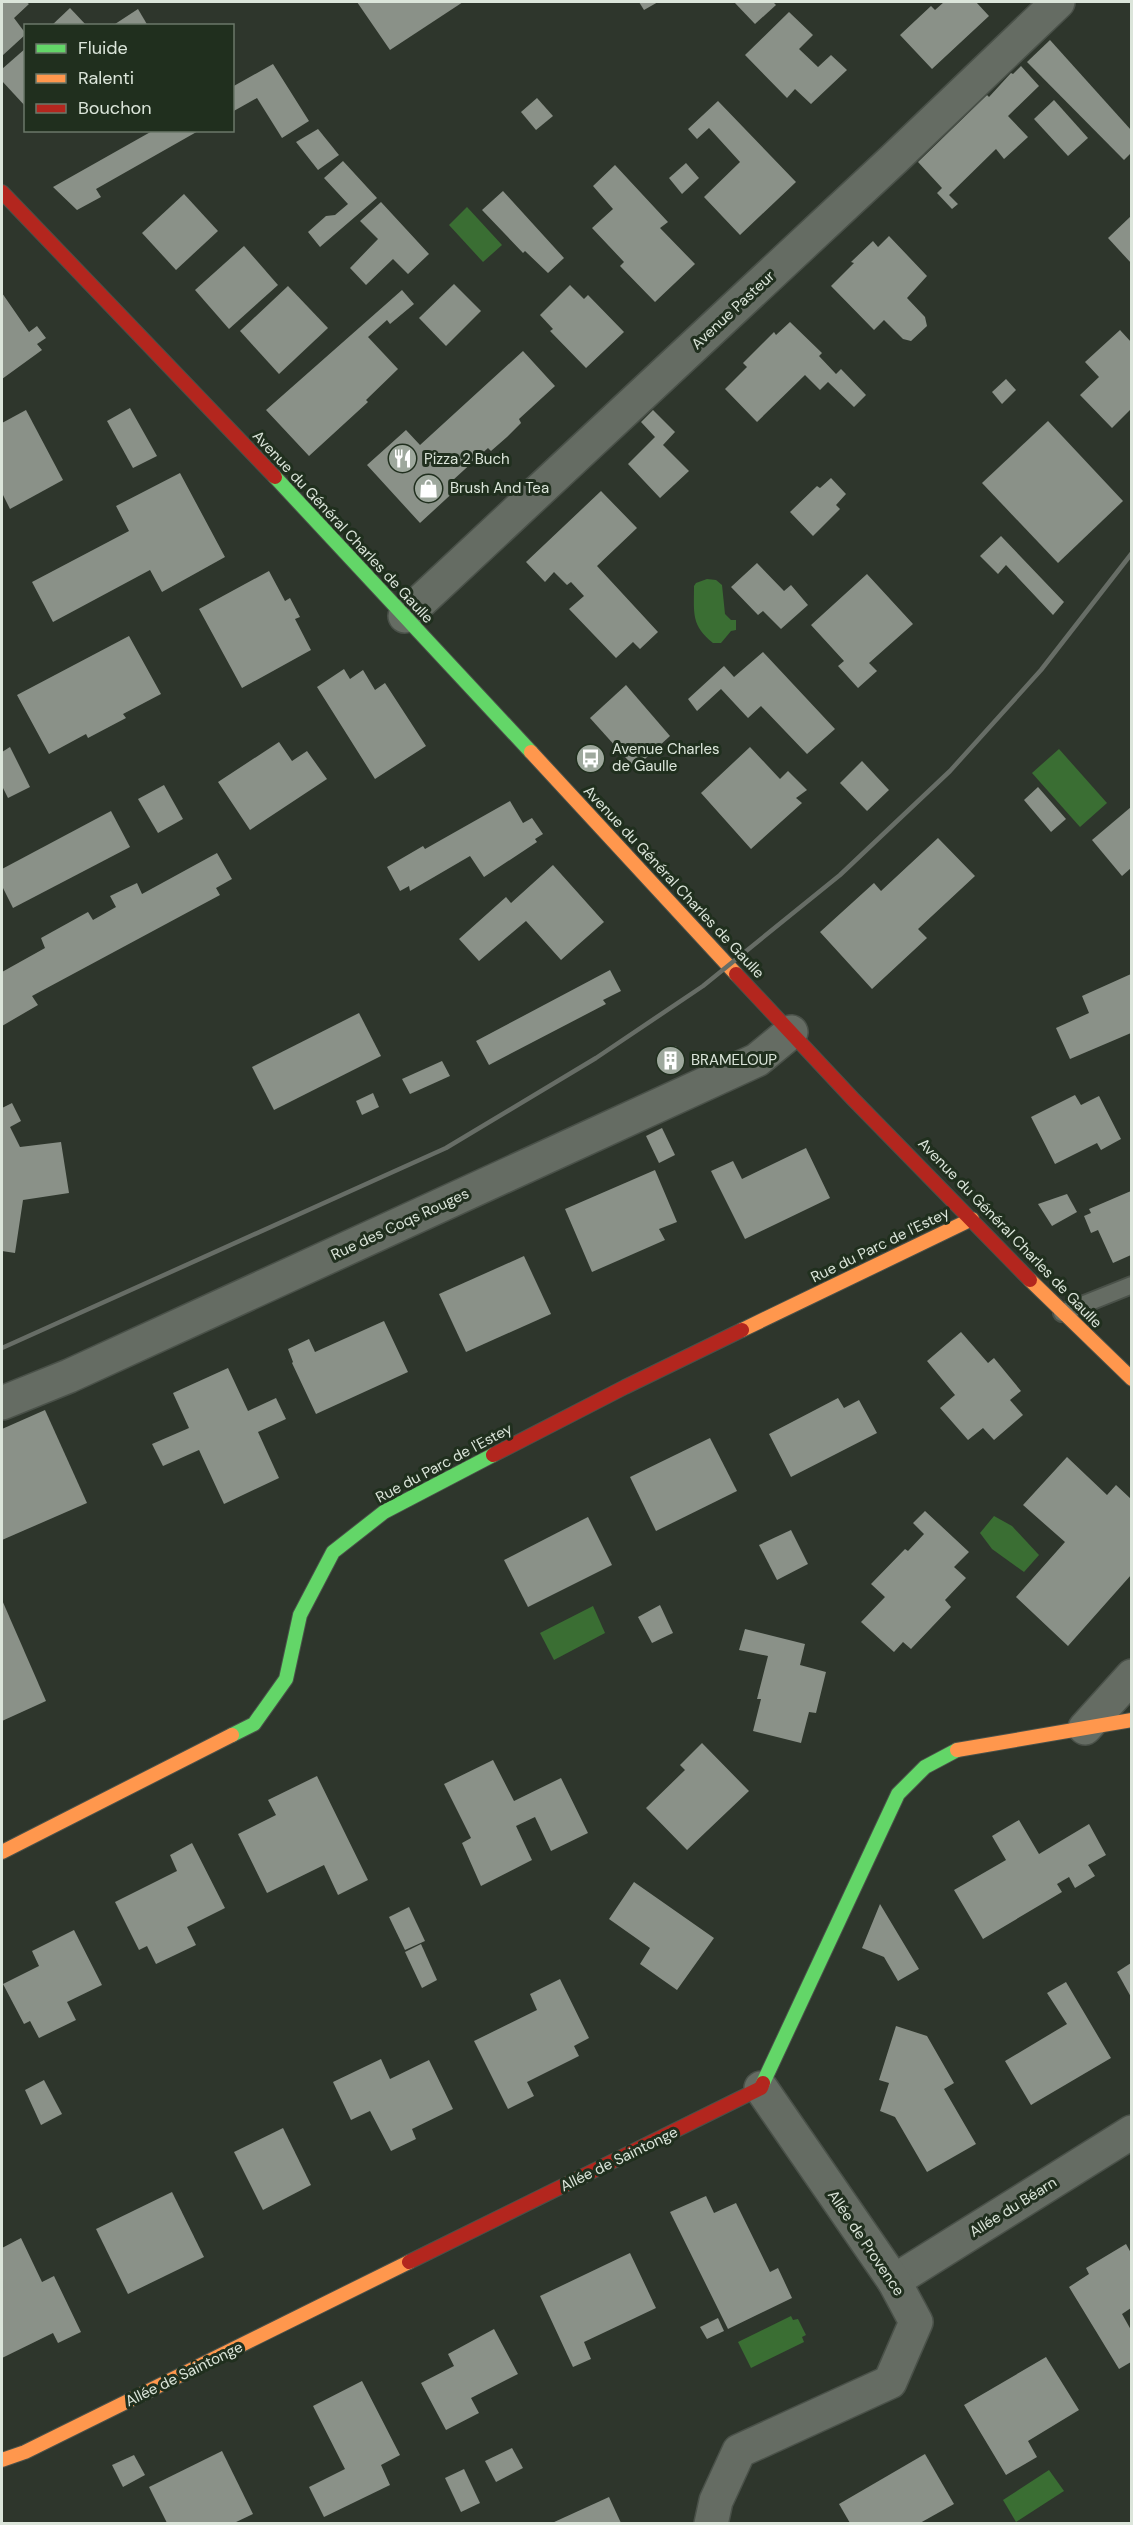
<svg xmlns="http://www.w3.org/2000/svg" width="1133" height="2525" font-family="'DM Sans',sans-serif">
<rect width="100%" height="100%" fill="#2e362c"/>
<!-- water -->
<g fill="#3a6e33">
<polygon points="467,207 502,245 483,262 449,225"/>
<path d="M707,579l9,1 6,5 3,29 6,6h5v10l-5,1 -10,12h-8c-22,-18 -19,-29 -19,-57l2,-3z"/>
<polygon points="1059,749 1107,803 1080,827 1032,773"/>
<polygon points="994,1516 1012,1526 1039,1555 1024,1572 992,1549 980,1533"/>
<polygon points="593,1606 605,1633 554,1660 540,1633"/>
<polygon points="791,2316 793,2320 798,2319 806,2335 802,2337 804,2342 751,2368 738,2342"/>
<polygon points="1049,2470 1064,2491 1016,2522 1003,2500"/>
</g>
<!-- building -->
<g fill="#8a9188">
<polygon points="2,2 26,2 29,4 14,18 26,34 2,56"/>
<polygon points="357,2 463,2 390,50"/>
<polygon points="639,2 658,2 644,10"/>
<polygon points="734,2 773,2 776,5 755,24"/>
<polygon points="944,2 976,2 989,16 932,69 900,35 931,6 935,10"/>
<polygon points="70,8 87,26 51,26"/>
<polygon points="138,9 148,26 112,26"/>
<polygon points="789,12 813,35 799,49 818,67 831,55 847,70 811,104 795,89 787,98 745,55"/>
<polygon points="1050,40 1131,130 1131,153 1124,160 1027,62"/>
<polygon points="26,48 26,107 2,81 2,69"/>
<polygon points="273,64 309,121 282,138 257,98 232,112 232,87"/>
<polygon points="1021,66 1039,86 1008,116 1028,137 1004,159 996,149 949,195 958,204 952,209 937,193 942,188 918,162 987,95 989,97 1011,73 1013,74"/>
<polygon points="537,98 553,116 536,130 521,112"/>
<polygon points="1054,100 1088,138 1068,156 1034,119"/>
<polygon points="718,101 796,182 740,235 704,197 740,162 709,128 697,139 688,129"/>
<polygon points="318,129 339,155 318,170 296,142"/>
<polygon points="154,130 200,130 96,189 101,197 77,210 53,187"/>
<polygon points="343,161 377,198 320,247 308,232 326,216 335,215 348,204 324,178"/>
<polygon points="686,163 699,178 682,194 669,178"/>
<polygon points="615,165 668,222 660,228 695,264 655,302 620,266 624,262 592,228 613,209 593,186"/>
<polygon points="503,191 564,258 548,273 525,251 523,253 482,210"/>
<polygon points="184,194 218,231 176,270 142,233"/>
<polygon points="381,202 429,254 408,274 393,259 366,285 350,268 378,239 360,221"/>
<polygon points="1131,216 1131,263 1108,238"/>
<polygon points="889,236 927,276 907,298 925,317 927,326 911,341 903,339 884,320 874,330 831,286 854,263 851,262 873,241 878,247"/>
<polygon points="244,246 278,285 229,329 195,290"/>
<polygon points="454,284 481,311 446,346 419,318"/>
<polygon points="570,285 584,299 588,295 624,332 586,368 550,331 553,329 540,315"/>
<polygon points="288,286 328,328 279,374 240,331"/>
<polygon points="402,290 414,304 390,324 387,320 368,337 398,369 366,400 368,402 309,456 266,410"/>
<polygon points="2,293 29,332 37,326 46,338 37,344 42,350 2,379"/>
<polygon points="790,322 822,353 819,356 836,374 841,369 866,395 854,407 828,382 820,390 805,375 757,422 725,389 747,367 743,363 774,332 776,335"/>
<polygon points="1120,330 1131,342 1131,409 1112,428 1080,395 1099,377 1085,362"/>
<polygon points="523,351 555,386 519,419 521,423 507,437 491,451 488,448 452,481 458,488 420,523 367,465 406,430 420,445"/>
<polygon points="1006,379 1016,390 1002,404 992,392"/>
<polygon points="130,408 157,456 133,468 107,421"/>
<polygon points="26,410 63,480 10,509 2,493 2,423"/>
<polygon points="653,410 675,432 663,445 689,471 660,498 628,464 655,437 641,422"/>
<polygon points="1048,421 1123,501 1058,563 982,483"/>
<polygon points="180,473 225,557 162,592 150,570 53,622 32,582 129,531 116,506"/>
<polygon points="831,478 846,494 836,505 840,509 813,536 790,512 817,486 820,488"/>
<polygon points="601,491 637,528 597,566 658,632 640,649 633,642 616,658 569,609 584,596 571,582 567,585 554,572 545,582 526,562"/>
<polygon points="1001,536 1064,602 1053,615 1006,565 998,574 980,556"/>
<polygon points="757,563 784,591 791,585 808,605 781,629 763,611 758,615 731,587"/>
<polygon points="269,571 285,601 290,598 300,617 295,619 311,650 242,688 199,609"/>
<polygon points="867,574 913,624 869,663 877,671 858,688 838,666 844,661 811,625"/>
<polygon points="129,636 161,694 123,714 126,718 88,738 86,734 49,754 17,695"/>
<polygon points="763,652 835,729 807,754 761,706 748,718 721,689 697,711 688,699 724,666 734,677"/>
<polygon points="344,669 350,679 363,670 375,690 385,683 426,746 375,779 317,687"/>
<polygon points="626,685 670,736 635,768 590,718"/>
<polygon points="279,742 292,761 307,751 327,779 250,830 218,782"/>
<polygon points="10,747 30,787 8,798 2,786 2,752"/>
<polygon points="750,747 780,779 788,771 807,790 796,798 802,803 751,849 701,793"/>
<polygon points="862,761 889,790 867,811 840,783"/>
<polygon points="164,785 183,819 158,833 138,799"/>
<polygon points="1038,787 1066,819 1051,832 1024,800"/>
<polygon points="510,801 523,823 532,818 543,834 535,839 537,842 484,877 470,856 410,891 409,886 400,891 387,867 423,846 425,849"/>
<polygon points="1131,807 1131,868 1122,876 1092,840"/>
<polygon points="111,811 130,847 13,908 2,886 2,869"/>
<polygon points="938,838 975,876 918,929 927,938 872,989 820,932 874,883 881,891"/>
<polygon points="217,853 232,879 216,888 220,895 32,996 38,1005 2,1026 2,972 45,948 41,938 88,912 93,920 116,907 110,896 137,883 142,894"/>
<polygon points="553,865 604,922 561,960 526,921 479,961 459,939 506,897 511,903"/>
<polygon points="610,970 621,991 603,1000 606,1004 489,1065 476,1041"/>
<polygon points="1131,974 1131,1033 1070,1059 1056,1028 1089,1013 1082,996"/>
<polygon points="359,1013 381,1056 274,1110 252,1067"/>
<polygon points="676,1046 684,1065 664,1072 657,1055"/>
<polygon points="442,1061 450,1076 410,1094 402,1079"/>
<polygon points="373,1093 379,1107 362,1115 356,1101"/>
<polygon points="1075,1095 1081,1105 1099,1096 1121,1139 1101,1150 1097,1143 1055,1164 1031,1117"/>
<polygon points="12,1103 21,1121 10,1127 20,1147 61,1142 69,1193 23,1200 15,1253 2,1251 2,1108"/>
<polygon points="662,1128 675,1155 659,1163 646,1136"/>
<polygon points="806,1148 830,1198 745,1239 711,1171 733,1161 742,1179"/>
<polygon points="655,1170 677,1222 659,1229 665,1240 592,1272 565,1209"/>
<polygon points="1131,1191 1131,1255 1113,1263 1098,1230 1091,1233 1084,1216 1091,1213 1089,1209"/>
<polygon points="1067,1194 1077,1212 1052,1226 1038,1204"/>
<polygon points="524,1256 551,1314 466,1352 439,1294"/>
<polygon points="384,1321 408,1372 316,1414 292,1363 293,1362 288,1349 309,1339 315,1352"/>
<polygon points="961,1332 988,1363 994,1358 1021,1391 1010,1400 1023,1415 994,1440 983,1428 968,1440 940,1408 955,1395 927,1361"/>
<polygon points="228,1368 248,1411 276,1398 286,1419 258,1432 279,1478 224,1504 199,1450 163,1466 152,1444 189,1428 173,1393"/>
<polygon points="838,1398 844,1408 859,1400 877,1433 791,1477 769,1434"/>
<polygon points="45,1410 87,1503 2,1540 2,1429"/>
<polygon points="710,1438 737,1491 656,1531 630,1477"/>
<polygon points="1067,1457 1107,1495 1116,1485 1131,1499 1131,1575 1068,1646 1016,1597 1065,1542 1023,1505"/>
<polygon points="925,1511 969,1552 954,1567 966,1578 945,1600 951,1607 911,1649 903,1642 894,1652 861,1622 885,1597 871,1584 905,1549 908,1551 924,1534 913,1523"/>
<polygon points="588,1517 612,1565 528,1607 504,1560"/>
<polygon points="791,1530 808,1564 777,1580 759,1545"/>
<polygon points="2,1600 46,1701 2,1721"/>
<polygon points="660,1605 673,1633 652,1643 638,1617"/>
<polygon points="745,1629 805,1644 800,1665 826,1672 816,1713 809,1712 801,1743 753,1731 761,1699 757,1699 768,1656 739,1650"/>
<polygon points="702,1743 749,1791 687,1850 646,1808 685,1770 680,1765"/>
<polygon points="493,1760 514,1801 561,1778 588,1833 551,1851 535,1817 516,1826 532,1860 481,1886 462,1843 471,1838 444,1784"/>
<polygon points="317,1776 368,1880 338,1895 324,1865 267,1893 238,1834 276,1815 268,1800"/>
<polygon points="1019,1820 1039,1854 1089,1824 1106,1855 1088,1865 1095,1876 1075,1888 1069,1877 1057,1884 1062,1892 983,1939 954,1890 1006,1860 992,1836"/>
<polygon points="192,1843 225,1908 187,1927 196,1945 156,1964 147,1946 139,1950 115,1902 177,1871 170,1855"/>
<polygon points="634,1882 714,1938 677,1990 640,1964 650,1948 609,1919"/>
<polygon points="880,1904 919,1969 898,1981 884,1957 862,1948"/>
<polygon points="409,1907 425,1941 405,1950 389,1917"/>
<polygon points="74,1930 102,1985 67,2002 76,2020 39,2038 30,2021 24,2024 3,1984 39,1966 32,1951"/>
<polygon points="421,1944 437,1980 422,1988 405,1952"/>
<polygon points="1131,1963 1131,1997 1117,1972"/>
<polygon points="560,1979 589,2038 574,2046 579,2056 527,2082 534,2096 508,2109 474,2041 537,2010 530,1994"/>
<polygon points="1066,1982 1111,2058 1031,2105 1005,2061 1067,2024 1047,1993"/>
<polygon points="896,2026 927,2036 954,2083 944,2089 976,2144 927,2172 895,2117 880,2111 889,2083 879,2080"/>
<polygon points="381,2059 390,2079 429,2060 453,2109 412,2129 416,2139 391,2151 370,2111 351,2120 333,2082"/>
<polygon points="44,2080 62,2114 41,2125 25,2090"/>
<polygon points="283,2128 311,2185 263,2210 234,2152"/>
<polygon points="172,2192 204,2257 128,2294 96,2229"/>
<polygon points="706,2196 714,2213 736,2203 770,2272 778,2268 792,2298 728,2329 670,2212"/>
<polygon points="21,2238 42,2282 54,2276 81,2332 58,2343 53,2333 2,2358 2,2248"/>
<polygon points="1126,2244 1131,2253 1131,2308 1122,2314 1131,2330 1131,2362 1119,2369 1069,2287 1089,2274 1086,2268"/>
<polygon points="630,2253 656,2308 584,2342 591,2359 573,2367 540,2296"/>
<polygon points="718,2318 724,2331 707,2339 700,2327"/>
<polygon points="494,2329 518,2374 471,2398 479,2413 446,2430 421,2383 454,2366 448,2354"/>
<polygon points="1046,2357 1079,2410 1028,2441 1037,2457 1006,2475 964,2405"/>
<polygon points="362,2381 400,2455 381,2465 390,2485 324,2517 309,2487 345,2469 313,2406"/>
<polygon points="512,2448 523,2468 496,2482 485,2461"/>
<polygon points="222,2451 253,2514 234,2523 167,2523 149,2487"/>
<polygon points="925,2454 954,2504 920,2523 850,2523 839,2504"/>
<polygon points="134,2455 145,2475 123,2487 112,2465"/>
<polygon points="464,2469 480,2503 461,2512 445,2478"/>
<polygon points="609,2497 621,2523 552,2523"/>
</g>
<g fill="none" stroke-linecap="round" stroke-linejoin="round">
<defs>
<polyline id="lane" points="1062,1313 1132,1285"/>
<g id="street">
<polyline points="405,616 894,159 1058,2"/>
<polyline points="2,1403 69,1376 757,1060 791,1032"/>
<polyline points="1085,1728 1132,1676"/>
<polyline points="894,2281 1132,2132"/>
<polyline points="711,2524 716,2501 739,2451 890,2382 916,2322 894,2281 761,2088"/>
</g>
<g id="fast">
<polyline points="275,477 531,752"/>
<polyline points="232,1735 254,1724 286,1679 300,1615 333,1552 384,1512 493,1455"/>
<polyline points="763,2083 898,1794 925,1767 957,1750"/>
</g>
<g id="slow">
<polyline points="531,752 736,974"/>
<polyline points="1030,1280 1132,1379"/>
<polyline points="742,1330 972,1219"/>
<polyline points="957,1750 1132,1720"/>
<polyline points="2,1852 232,1735"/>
<polyline points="2,2460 25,2452 409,2262"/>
</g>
<g id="jam">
<polyline points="2,192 275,477"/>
<polyline points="736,974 853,1099 1030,1280"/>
<polyline points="493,1455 625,1387 742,1330"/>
<polyline points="409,2262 761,2088 763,2083"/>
</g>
</defs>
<!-- lane casing -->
<use href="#lane" stroke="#4a5149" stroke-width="20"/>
<!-- street casing -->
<use href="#street" stroke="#4a5149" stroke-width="36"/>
<!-- fast casing -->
<use href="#fast" stroke="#4a5149" stroke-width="16"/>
<!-- slow casing -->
<use href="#slow" stroke="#4a5149" stroke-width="16"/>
<!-- jam casing -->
<use href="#jam" stroke="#4a5149" stroke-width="16"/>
<!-- lane -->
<use href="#lane" stroke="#656c63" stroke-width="16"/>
<!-- street -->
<use href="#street" stroke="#656c63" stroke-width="33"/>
<!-- fast -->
<use href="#fast" stroke="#63d668" stroke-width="14"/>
<!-- slow -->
<use href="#slow" stroke="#ff974d" stroke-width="14"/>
<!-- jam -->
<use href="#jam" stroke="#b3261e" stroke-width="14"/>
<!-- rail -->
<polyline stroke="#676d66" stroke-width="4.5" points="2,1348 446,1148 596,1058 703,986 840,875 950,771 1041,670 1132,553"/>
</g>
<!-- icons -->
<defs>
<symbol id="restaurant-disc" viewBox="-11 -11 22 22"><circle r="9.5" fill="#9ea89d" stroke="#202f1e"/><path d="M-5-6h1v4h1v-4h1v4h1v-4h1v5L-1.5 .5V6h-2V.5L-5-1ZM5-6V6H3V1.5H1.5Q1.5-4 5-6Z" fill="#fff"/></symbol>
<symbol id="shop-disc" viewBox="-11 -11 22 22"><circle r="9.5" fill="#9ea89d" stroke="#202f1e"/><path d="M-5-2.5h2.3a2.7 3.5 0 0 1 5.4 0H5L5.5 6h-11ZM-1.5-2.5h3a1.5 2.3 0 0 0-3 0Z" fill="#fff"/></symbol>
<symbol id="bus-disc" viewBox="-11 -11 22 22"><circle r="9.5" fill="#9ea89d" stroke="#202f1e"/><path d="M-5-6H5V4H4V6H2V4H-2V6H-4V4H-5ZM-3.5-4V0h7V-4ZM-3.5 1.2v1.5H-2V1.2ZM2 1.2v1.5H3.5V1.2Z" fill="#fff"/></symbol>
<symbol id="building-disc" viewBox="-11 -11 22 22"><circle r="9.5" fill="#9ea89d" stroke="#202f1e"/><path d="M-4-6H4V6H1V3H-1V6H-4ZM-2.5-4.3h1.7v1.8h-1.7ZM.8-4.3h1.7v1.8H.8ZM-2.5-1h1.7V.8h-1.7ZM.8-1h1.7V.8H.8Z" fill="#fff"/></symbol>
</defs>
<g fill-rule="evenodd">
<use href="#restaurant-disc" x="386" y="442" width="33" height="33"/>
<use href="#shop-disc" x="412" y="472" width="33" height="33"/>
<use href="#bus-disc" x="574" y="742" width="33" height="33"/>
<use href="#building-disc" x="654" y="1044" width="33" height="33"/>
</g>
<g text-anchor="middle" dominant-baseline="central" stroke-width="6" stroke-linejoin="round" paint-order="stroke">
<!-- street labels -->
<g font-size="15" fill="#dbe5da" stroke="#202f1e">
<text transform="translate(733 310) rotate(-43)">Avenue Pasteur</text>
<text transform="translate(343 527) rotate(47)">Avenue du Général Charles de Gaulle</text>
<text transform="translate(674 882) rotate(47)">Avenue du Général Charles de Gaulle</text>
<text transform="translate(400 1224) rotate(-25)">Rue des Coqs Rouges</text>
<text transform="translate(1010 1233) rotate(46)">Avenue du Général Charles de Gaulle</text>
<text transform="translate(880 1245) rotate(-26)">Rue du Parc de l'Estey</text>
<text transform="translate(444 1463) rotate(-28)">Rue du Parc de l'Estey</text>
<text transform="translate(619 2159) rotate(-26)">Allée de Saintonge</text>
<text transform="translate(1013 2207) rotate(-32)">Allée du Béarn</text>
<text transform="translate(866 2243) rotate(56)">Allée de Provence</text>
<text transform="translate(184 2374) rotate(-26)">Allée de Saintonge</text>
</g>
<!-- poi labels -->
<g font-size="15" fill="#dbe5da" stroke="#202f1e" text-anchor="start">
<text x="424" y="459">Pizza 2 Buch</text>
<text x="450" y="488">Brush And Tea</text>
<text x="612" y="749">Avenue Charles<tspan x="612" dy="17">de Gaulle</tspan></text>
<text x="691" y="1060">BRAMELOUP</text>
</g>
</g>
<!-- border -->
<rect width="1133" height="2525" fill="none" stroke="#dbe5da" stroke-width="6"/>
<!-- legend -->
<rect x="24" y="24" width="210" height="108" fill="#202f1e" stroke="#6b7869" stroke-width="1.5"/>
<rect x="36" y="44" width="30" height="9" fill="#63d668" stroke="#6b7869" stroke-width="1.5"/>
<text x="78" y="54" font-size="18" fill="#dbe5da">Fluide</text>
<rect x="36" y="74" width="30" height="9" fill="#ff974d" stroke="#6b7869" stroke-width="1.5"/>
<text x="78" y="84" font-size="18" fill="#dbe5da">Ralenti</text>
<rect x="36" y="104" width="30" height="9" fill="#b3261e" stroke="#6b7869" stroke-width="1.5"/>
<text x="78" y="114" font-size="18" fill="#dbe5da">Bouchon</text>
</svg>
